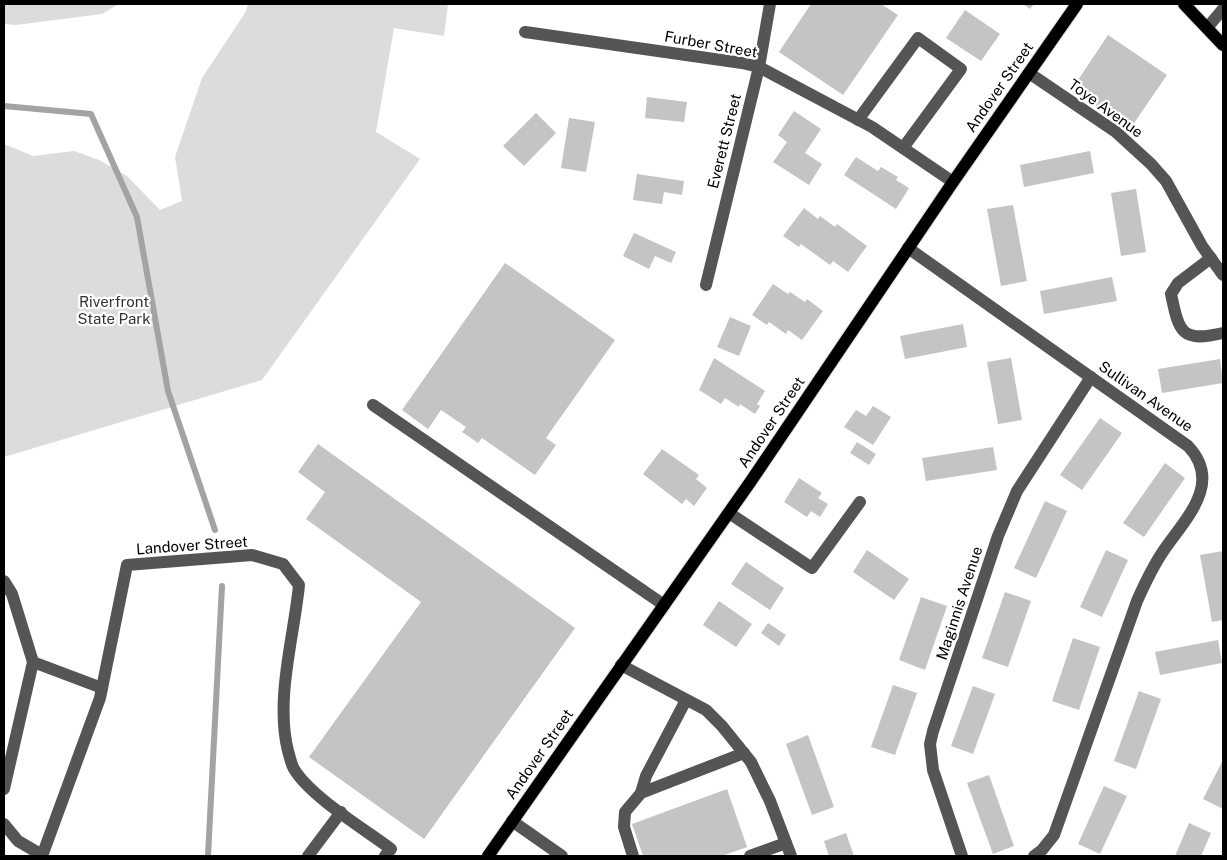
<svg xmlns="http://www.w3.org/2000/svg" width="1227" height="860" font-family="'Public Sans',sans-serif">
<rect width="100%" height="100%" fill="#fff"/>
<!-- green -->
<g fill="#dcdcdc">
<polygon points="4,4 119,4 102,14 16,25 4,24"/>
<polygon points="248,4 448,4 444,36 394,28 376,132 420,159 262,380 4,457 4,144 33,156 74,151 99,160 127,176 160,210 182,201 175,157 202,78 245,13"/>
</g>
<g fill="none" stroke-linecap="round" stroke-linejoin="round">
<!-- stream -->
<g stroke="#a3a3a3" stroke-width="6">
<polyline points="4,106 91,114 137,217 168,391 215,530"/>
<polyline points="208,856 222,586"/>
</g>
</g>
<!-- building -->
<g fill="#c4c4c4">
<polygon points="811,4 881,4 898,15 843,95 779,52"/>
<polygon points="1023,4 1034,4 1030,9"/>
<polygon points="965,10 1000,34 981,61 946,38"/>
<polygon points="1108,35 1167,75 1130,129 1072,89"/>
<polygon points="647,97 687,102 684,122 645,118"/>
<polygon points="794,111 821,129 805,153 822,164 809,185 773,162 787,142 778,135"/>
<polygon points="536,113 556,133 524,166 503,146"/>
<polygon points="569,118 595,122 586,172 561,168"/>
<polygon points="1090,151 1094,173 1024,187 1020,165"/>
<polygon points="856,157 878,171 881,167 898,177 896,180 909,188 896,209 844,175"/>
<polygon points="637,174 684,181 682,195 664,192 662,204 633,200"/>
<polygon points="1136,189 1146,252 1121,256 1111,193"/>
<polygon points="1013,205 1027,281 1001,286 987,209"/>
<polygon points="804,208 818,219 820,216 835,227 837,224 867,246 848,272 833,261 830,265 801,244 799,247 783,236"/>
<polygon points="634,233 676,252 671,263 655,256 649,269 623,256"/>
<polygon points="505,263 615,340 546,438 556,445 535,475 482,438 478,443 462,432 466,427 441,410 428,429 402,410"/>
<polygon points="1112,277 1117,301 1044,314 1040,291"/>
<polygon points="773,284 788,294 790,292 805,302 807,299 823,311 802,340 788,330 786,334 769,322 767,325 752,315"/>
<polygon points="730,317 751,326 739,356 717,347"/>
<polygon points="963,324 967,347 905,359 900,336"/>
<polygon points="714,358 765,391 757,404 760,406 755,414 740,404 739,407 725,398 721,404 699,390"/>
<polygon points="1011,358 1022,420 998,424 987,362"/>
<polygon points="1220,359 1223,383 1162,393 1158,369"/>
<polygon points="873,406 891,417 873,445 844,427 856,410 866,416"/>
<polygon points="1100,418 1122,433 1082,490 1060,475"/>
<polygon points="857,442 876,454 869,465 850,453"/>
<polygon points="318,444 575,628 424,839 309,757 421,602 306,519 325,492 298,472"/>
<polygon points="993,447 997,470 926,481 922,458"/>
<polygon points="662,449 699,475 696,479 707,488 694,506 686,499 682,504 643,474"/>
<polygon points="1165,463 1185,478 1144,537 1123,523"/>
<polygon points="799,478 822,493 818,498 828,504 820,517 811,511 807,517 784,502"/>
<polygon points="1045,501 1067,511 1036,578 1014,568"/>
<polygon points="867,550 909,579 894,600 853,572"/>
<polygon points="1106,550 1128,560 1102,617 1080,607"/>
<polygon points="1223,551 1223,620 1212,622 1200,555"/>
<polygon points="746,562 784,588 770,610 731,584"/>
<polygon points="1005,592 1031,601 1008,667 982,658"/>
<polygon points="921,597 947,606 925,670 899,660"/>
<polygon points="719,601 752,624 736,647 703,625"/>
<polygon points="768,623 786,635 779,646 761,633"/>
<polygon points="1073,638 1100,647 1079,710 1052,701"/>
<polygon points="1218,640 1222,663 1160,675 1155,652"/>
<polygon points="893,685 917,693 895,755 871,747"/>
<polygon points="973,686 995,694 973,754 951,746"/>
<polygon points="1139,691 1161,699 1136,769 1114,761"/>
<polygon points="808,735 834,807 812,815 786,744"/>
<polygon points="1223,760 1223,809 1203,799"/>
<polygon points="989,775 1014,846 993,854 967,783"/>
<polygon points="1104,786 1127,796 1100,854 1078,844"/>
<polygon points="727,789 747,847 722,856 643,856 632,824"/>
<polygon points="1189,823 1211,833 1201,856 1175,856"/>
<polygon points="846,833 854,856 829,856 824,841"/>
</g>
<g fill="none" stroke-linecap="round" stroke-linejoin="round">
<defs>
<g id="major">
<polyline points="1184,4 1223,45"/>
<polyline points="488,856 751,481 953,182 1077,4"/>
</g>
</defs>
<!-- major casing -->
<use href="#major" stroke="#dbdbdb" stroke-width="14"/>
<!-- minor -->
<g stroke="#555" stroke-width="12">
<polyline points="1207,28 1223,9"/>
<polyline points="525,32 742,63 759,67 872,127 953,182"/>
<polyline points="1029,73 1116,132 1151,164 1166,181 1202,246 1223,275"/>
<polyline points="858,120 918,38 961,69 903,148"/>
<path d="M908,248l280,198c35,37 -2,72 -24,104 -11,16 -19,33 -27,51l-83,234 -12,15 -8,6"/>
<path d="M1211,258l-33,25 -7,11c8,38 10,49 52,39"/>
<polyline points="706,285 759,67 770,4"/>
<polyline points="373,405 664,605"/>
<polyline points="729,513 812,568 860,502"/>
<polyline points="4,581 12,594 33,662 102,688"/>
<polyline points="621,665 706,710 722,726 751,762 770,801 791,856"/>
<polyline points="4,789 33,662"/>
<polyline points="641,793 744,753"/>
<polyline points="512,821 562,856"/>
<polyline points="4,824 18,841 42,855"/>
<path d="M42,856l58,-158 27,-133 125,-10 31,9 16,21c-5,52 -24,114 -11,166 2,6 3,13 6,18 17,28 69,59 97,80l-6,7"/>
<polyline points="308,856 341,812"/>
<polyline points="633,856 624,827 625,812 641,793 646,776 686,700"/>
<polyline points="750,856 786,843"/>
<polyline points="962,856 933,770 930,744 933,731 998,536 1017,491 1091,377"/>
</g>
<!-- major -->
<use href="#major" stroke="#000" stroke-width="12"/>
</g>
<g text-anchor="middle" dominant-baseline="central" stroke-width="4.5" stroke-linejoin="round" paint-order="stroke">
<!-- street labels -->
<g font-size="15" fill="#000" stroke="#fff">
<text transform="translate(711 44) rotate(10)">Furber Street</text>
<text transform="translate(999 87) rotate(-55)">Andover Street</text>
<text transform="translate(1106 108) rotate(36)">Toye Avenue</text>
<text transform="translate(724 141) rotate(-76)">Everett Street</text>
<text transform="translate(1146 396) rotate(35)">Sullivan Avenue</text>
<text transform="translate(771 422) rotate(-56)">Andover Street</text>
<text transform="translate(192 545) rotate(-4)">Landover Street</text>
<text transform="translate(959 603) rotate(-72)">Maginnis Avenue</text>
<text transform="translate(539 754) rotate(-55)">Andover Street</text>
</g>
<!-- park labels -->
<g font-size="15" fill="#333" stroke="#fff">
<text x="114" y="301">Riverfront<tspan x="114" dy="17">State Park</tspan></text>
</g>
</g>
<!-- border -->
<rect width="1227" height="860" fill="none" stroke="#000000" stroke-width="10"/>
</svg>
